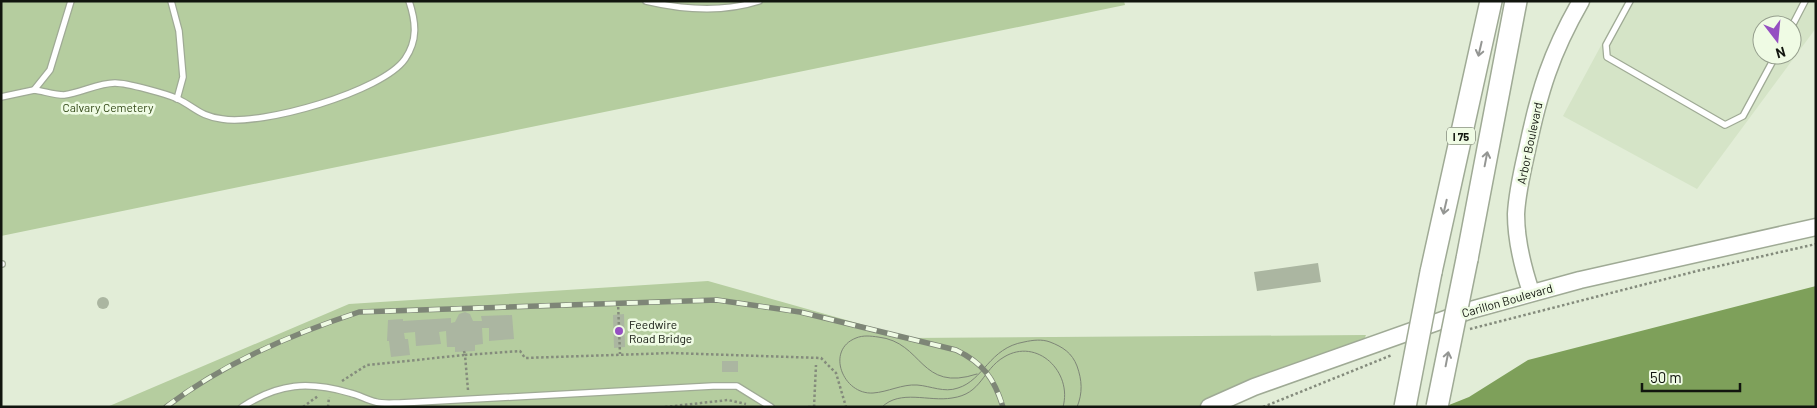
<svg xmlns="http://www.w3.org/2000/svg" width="1817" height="408" font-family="Barlow,sans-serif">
<rect width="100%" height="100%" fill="#e2edd7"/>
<!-- built -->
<path fill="#d5e4c7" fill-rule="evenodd" d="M1625,1h191v27l-119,161 -134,-73zM1762,25h30v30h-30z"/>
<!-- green -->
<g fill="#b5cd9f">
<polygon points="1,1 1124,1 1125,5 1,236"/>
<polygon points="708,281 910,338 1366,335 1360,349 1209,407 107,407 349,304"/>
</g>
<!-- water -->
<polygon fill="#7ea05a" points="1816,286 1816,407 1444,407 1469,397 1528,360"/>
<!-- building -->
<g fill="#abb6a1">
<polygon points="1318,263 1321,282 1257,291 1254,272"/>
<circle cx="103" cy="303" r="6"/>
<polygon points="465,312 470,314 473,321 482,321 481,316 512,315 514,339 489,341 489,328 482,328 483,344 475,345 475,351 455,352 455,347 447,347 446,331 439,332 441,344 416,346 415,332 404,333 405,339 408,339 410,355 391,357 389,341 387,341 388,320 403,319 403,321 451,318 451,323 455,322 459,314"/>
<polygon points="624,314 625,347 614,348 613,315"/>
<rect x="722" y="361" width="16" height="11"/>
</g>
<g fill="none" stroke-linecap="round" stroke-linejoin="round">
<defs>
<g id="lane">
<polyline points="171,1 179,31 183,77 177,99"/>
<path d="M646,1c38,9 76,12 113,0"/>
<polyline points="1630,1 1606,45 1607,57 1725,125 1743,116 1776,55"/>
<polyline points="1792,26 1805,1"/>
<path d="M34,90c9,1 20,5 30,5 17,-2 34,-12 51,-12 12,0 52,11 63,16 18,9 22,17 44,20 39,7 160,-27 183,-60 13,-19 11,-37 4,-58"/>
<polyline points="1,97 34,90 50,70 71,1"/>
<polyline points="1,264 2,264"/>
<path d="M242,407c37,-24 66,-26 108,-14 9,2 17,7 26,9 7,2 16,1 24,1l313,-17h24l34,21"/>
</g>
<g id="secondary">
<path d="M1531,292c-8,-24 -15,-52 -15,-78 1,-21 6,-42 11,-64 12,-58 24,-97 54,-149"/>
<polyline points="1209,407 1254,387 1471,310 1580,280 1816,227"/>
</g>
<g id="highway">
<polyline points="1467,259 1516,1"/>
<polyline points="1431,272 1491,1"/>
</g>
</defs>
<!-- lane casing -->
<use href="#lane" stroke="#9faa95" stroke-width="8"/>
<!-- secondary casing -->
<use href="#secondary" stroke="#9faa95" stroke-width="19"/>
<!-- highway casing -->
<use href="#highway" stroke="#9faa95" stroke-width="24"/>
<!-- path -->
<g stroke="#848b7c" stroke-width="2.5" stroke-dasharray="2.5 2.5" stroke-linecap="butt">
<polyline points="618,302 620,354"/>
<polyline points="1470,329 1697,271 1816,244"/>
<polyline points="342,381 367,365 465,355 464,351"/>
<polyline points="468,390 465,355 520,351 525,358 672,353 821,358 836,373 846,407"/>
<polyline points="303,407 318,396"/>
<polyline points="328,407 329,397"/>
<polyline points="665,407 728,400 746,404"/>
<polyline points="808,407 817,407"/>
<polyline points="1263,407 1392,355"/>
</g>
<!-- lane -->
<use href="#lane" stroke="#fff" stroke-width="5.5"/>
<!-- secondary -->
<use href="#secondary" stroke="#fff" stroke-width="16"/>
<!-- highway -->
<use href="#highway" stroke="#fff" stroke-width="21"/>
<!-- tram -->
<g stroke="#7e8677" stroke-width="1">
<path d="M977,374c-58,19 -53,-32 -99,-37 -7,-1 -15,-2 -22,1 -31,12 -13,57 17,55 15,-1 29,-9 44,-8 14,1 27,8 41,3 26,-8 31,-40 66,-46 9,-2 18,-3 26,0 13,5 22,11 27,24 5,14 6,27 0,41"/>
<path d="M882,407c18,-18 47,-5 70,-9 30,-4 30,-28 52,-41 33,-20 69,15 59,50"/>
</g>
<defs>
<path id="rail" d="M166,407c58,-44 124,-72 193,-95l358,-12 83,12 156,38c27,13 38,28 47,57"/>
</defs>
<!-- rail casing -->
<use href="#rail" stroke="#7e8677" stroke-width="5.5"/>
<!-- rail -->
<use href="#rail" stroke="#effbe4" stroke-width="4" stroke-dasharray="11" stroke-linecap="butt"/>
<defs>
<g id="highway-bridge">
<polyline points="1405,407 1431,272"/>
<polyline points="1437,407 1467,259"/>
</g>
</defs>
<!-- highway-bridge casing -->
<use href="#highway-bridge" stroke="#9faa95" stroke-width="24" stroke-linecap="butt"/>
<!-- path-bridge -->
<polyline stroke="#848b7c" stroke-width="2.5" stroke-dasharray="2.5 2.5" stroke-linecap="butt" points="814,407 816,365"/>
<!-- highway-bridge -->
<use href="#highway-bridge" stroke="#fff" stroke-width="21"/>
</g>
<!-- one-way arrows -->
<defs><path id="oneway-shaft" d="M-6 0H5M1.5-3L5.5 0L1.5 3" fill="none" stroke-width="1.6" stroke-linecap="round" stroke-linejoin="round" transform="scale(1.25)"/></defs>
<g stroke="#949693">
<use href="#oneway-shaft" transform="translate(1480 49) rotate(103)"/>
<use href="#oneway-shaft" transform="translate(1486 159) rotate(-79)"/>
<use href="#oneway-shaft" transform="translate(1445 207) rotate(103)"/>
<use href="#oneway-shaft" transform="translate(1447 359) rotate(-79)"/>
</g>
<!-- markers -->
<circle fill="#954fc2" stroke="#effbe4" stroke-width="2" cx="619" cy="331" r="5"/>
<g text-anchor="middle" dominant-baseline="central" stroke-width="5" stroke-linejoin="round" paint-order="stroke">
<!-- shield labels -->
<rect fill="#effbe4" stroke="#545a4e" stroke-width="1" x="1447" y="127.5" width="28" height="17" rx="4"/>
<g font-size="11" font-weight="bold" fill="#11150e">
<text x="1461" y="136">I 75</text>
</g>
<!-- park labels -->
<g font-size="12" fill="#354c1a" stroke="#effbe4">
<text x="108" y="107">Calvary Cemetery</text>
</g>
<!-- street labels -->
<g font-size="12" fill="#11150e" stroke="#effbe4">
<text transform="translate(1529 143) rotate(-78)">Arbor Boulevard</text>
<text transform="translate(1507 300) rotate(-16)">Carillon Boulevard</text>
</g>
<!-- poi labels -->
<g font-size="12" fill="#11150e" stroke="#effbe4" text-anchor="start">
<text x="629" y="324">Feedwire<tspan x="629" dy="14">Road Bridge</tspan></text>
</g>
</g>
<!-- border -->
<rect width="1817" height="408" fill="none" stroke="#11150e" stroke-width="5"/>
<!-- north arrow -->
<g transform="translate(1777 40) rotate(164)"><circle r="24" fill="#effbe4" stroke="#969f8e"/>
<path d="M0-4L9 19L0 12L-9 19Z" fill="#954fc2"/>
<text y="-8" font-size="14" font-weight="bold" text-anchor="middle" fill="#11150e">N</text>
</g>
<!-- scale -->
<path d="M1642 383v8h98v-8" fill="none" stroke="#11150e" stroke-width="2.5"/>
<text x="1650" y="383" font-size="15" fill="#11150e" stroke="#effbe4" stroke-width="4" paint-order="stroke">50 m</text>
</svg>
